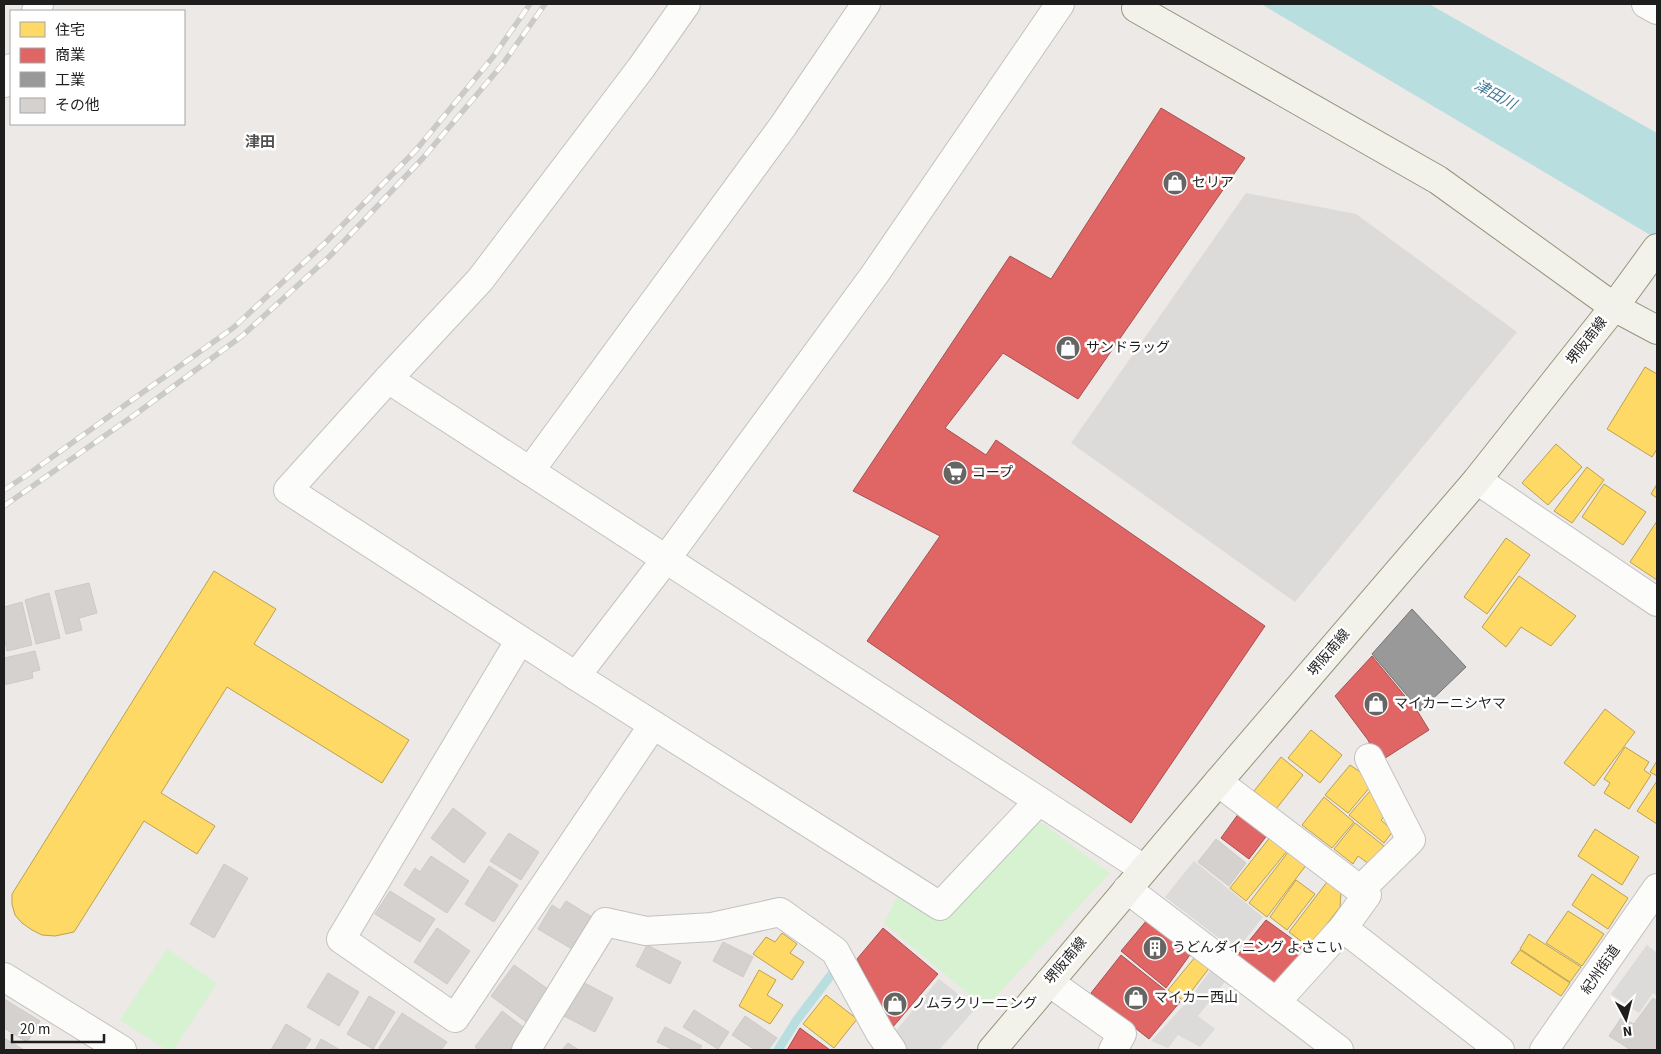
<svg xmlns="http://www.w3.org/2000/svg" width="1661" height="1054" font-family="'Source Sans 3','Noto Sans JP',sans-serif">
<rect width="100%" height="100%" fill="#ece9e6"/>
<!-- park -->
<g fill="#d7f2d1">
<polygon points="1035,818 1110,873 985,1008 884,923 900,891 945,915"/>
<polygon points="167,949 217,983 173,1050 167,1050 120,1020"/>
</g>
<!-- parking -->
<g fill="#dcdbda">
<polygon points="1246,193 1356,214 1517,332 1295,602 1071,443"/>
<polygon points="1194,861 1263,917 1236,951 1165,897"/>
<polygon points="1647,945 1657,953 1657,996 1653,993 1639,1013 1611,994"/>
<polygon points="1213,967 1228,978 1198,1016 1215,1029 1200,1047 1178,1035 1168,1048 1151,1041 1187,1002"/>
<polygon points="939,979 976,1008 939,1050 905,1050 894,1033"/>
</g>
<!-- water -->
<polygon fill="#b9dee0" points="1261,4 1429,4 1657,133 1657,239"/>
<!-- homes -->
<g fill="#ffd966" stroke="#bca150">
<polygon points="1645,367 1657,374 1657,449 1652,457 1607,429"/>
<polygon points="1556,444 1582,467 1548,505 1522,483"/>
<polygon points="1587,467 1604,480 1572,523 1554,511"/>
<polygon points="1604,484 1646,512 1623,545 1582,517"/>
<polygon points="1657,484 1657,498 1651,494"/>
<polygon points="1657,521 1657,580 1630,562"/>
<polygon points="1506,538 1530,555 1487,614 1464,597"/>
<polygon points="214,571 276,609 254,644 409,740 382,783 227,687 161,793 215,826 197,854 144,821 74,932 55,936 42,935 32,930 22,923 15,915 12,904 12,894"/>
<polygon points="1519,576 1576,616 1551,646 1521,627 1506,647 1482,627"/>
<polygon points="1605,709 1635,732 1594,786 1564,763"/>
<polygon points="1311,730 1342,755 1320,783 1288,758"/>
<polygon points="1625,747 1649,762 1644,770 1651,775 1629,809 1604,793 1610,783 1604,779"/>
<polygon points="1281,757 1303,775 1276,809 1254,791"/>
<polygon points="1657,761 1657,776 1650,772"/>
<polygon points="1350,765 1363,774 1371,786 1348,813 1325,795"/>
<polygon points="1657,781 1657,824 1637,811"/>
<polygon points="1370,791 1383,802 1389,811 1381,820 1393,831 1384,843 1349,815"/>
<polygon points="1324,797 1354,822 1332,848 1302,825"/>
<polygon points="1355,823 1384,846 1369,864 1358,856 1353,864 1334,849"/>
<polygon points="1595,829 1639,857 1622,885 1578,856"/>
<polygon points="1271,836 1288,850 1246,901 1230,888"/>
<polygon points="1289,851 1307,864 1267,917 1249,903"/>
<polygon points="1592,874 1628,898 1608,929 1572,905"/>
<polygon points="1296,880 1315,894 1287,930 1270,917"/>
<polygon points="1327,882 1341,892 1340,907 1309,947 1289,932"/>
<polygon points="1568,911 1604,934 1582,966 1546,943"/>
<polygon points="782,933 797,944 790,953 804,962 792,980 753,954 766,937 775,942"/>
<polygon points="1529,934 1581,967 1570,982 1520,949"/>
<polygon points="1520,950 1570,983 1561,996 1511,963"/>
<polygon points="1196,956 1210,967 1184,1001 1168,990"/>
<polygon points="759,970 776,980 767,995 783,1005 770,1024 739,1006"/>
<polygon points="826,995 857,1019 834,1048 803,1024"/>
</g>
<!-- shops -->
<g fill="#e06666" stroke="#a65050">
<polygon points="1161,108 1245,158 1078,399 1003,353 945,428 986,455 996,440 1265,626 1131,823 867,641 940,536 853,491 1010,256 1051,279"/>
<polygon points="1372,656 1418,712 1429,730 1379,762 1368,740 1335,696"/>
<polygon points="1239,813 1268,834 1249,859 1221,838"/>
<polygon points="1152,914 1192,952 1166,988 1121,951"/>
<polygon points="1266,920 1309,951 1279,989 1236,957"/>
<polygon points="883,928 938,974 892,1028 857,959"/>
<polygon points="1121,955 1180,1002 1149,1039 1091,993"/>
<polygon points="800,1028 830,1050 787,1050"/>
</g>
<!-- industry -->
<polygon fill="#999" stroke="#747474" points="1412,609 1466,667 1420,711 1372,654"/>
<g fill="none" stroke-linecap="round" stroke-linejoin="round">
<!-- stream -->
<polyline stroke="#b9dee0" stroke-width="9" points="778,1050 796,1021 831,975"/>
</g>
<!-- building -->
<g fill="#d4d1cf" stroke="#cfcac7">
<polygon points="89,583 97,613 79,618 82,630 66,634 55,591"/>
<polygon points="49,593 60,638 36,644 25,600"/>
<polygon points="22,602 32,645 7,651 4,637 4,607"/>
<polygon points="35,651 40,670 32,672 33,678 4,685 4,658"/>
<polygon points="453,808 486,833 464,863 431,838"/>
<polygon points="509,833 539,852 521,880 490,861"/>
<polygon points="1216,839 1246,863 1229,886 1198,862"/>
<polygon points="431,856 469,881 447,913 404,885 415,868 420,872"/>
<polygon points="224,864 248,878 214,938 190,924"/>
<polygon points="489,866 518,885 494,922 465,904"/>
<polygon points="390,891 435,919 420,942 375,914"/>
<polygon points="566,901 597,920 577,952 538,929 552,905 560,910"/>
<polygon points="437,928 470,951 447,984 414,962"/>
<polygon points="723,942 753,957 743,977 713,961"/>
<polygon points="647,945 681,962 670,984 636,966"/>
<polygon points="514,965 552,992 529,1024 491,996"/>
<polygon points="328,973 359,992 339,1026 307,1007"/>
<polygon points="577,979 613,998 595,1032 558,1013"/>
<polygon points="369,996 395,1012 373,1049 347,1034"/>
<polygon points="1653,998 1657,1001 1657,1050 1631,1050 1609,1036 1621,1018 1634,1024"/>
<polygon points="4,999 40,1021 27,1042 4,1028"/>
<polygon points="694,1010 729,1032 718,1049 683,1027"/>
<polygon points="502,1011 531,1033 518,1050 479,1050 475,1047"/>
<polygon points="402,1013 447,1042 441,1050 382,1050 379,1048"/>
<polygon points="745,1016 777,1038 768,1050 755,1050 732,1035"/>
<polygon points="286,1024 311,1039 304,1050 271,1050"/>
<polygon points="665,1027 702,1046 699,1050 674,1050 657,1042"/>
<polygon points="4,1038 24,1050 4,1050"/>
<polygon points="321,1039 340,1050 315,1050"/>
<polygon points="568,1043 579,1050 562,1050"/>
</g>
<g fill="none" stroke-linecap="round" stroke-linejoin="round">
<defs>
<g id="street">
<polyline points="686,4 641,68 480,280 388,379 288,490 576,676 940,906 1039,801"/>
<polyline points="1646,4 1657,10"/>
<polyline points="36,11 39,4"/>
<polyline points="4,83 11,68"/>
<polyline points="388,379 1144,869"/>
<polyline points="530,471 783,126 866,4"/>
<polyline points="1477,480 1657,602"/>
<polyline points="520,640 341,939 455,1018 653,725"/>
<polyline points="576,676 666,559 875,274 1060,4"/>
<polyline points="1218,782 1367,895 1343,928 1276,1002"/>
<polyline points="1127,889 1339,1050"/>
<polyline points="1360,890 1411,840 1369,758"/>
<polyline points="1343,928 1500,1050"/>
<polyline points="4,977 122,1050"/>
<polyline points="1049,982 1122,1034 1113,1050"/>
<polyline points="526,1050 605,922 646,931 712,927 780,912 835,951 880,1033 892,1050"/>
<polyline points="1544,1050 1657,888"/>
</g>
<g id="secondary">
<polyline points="1136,8 1438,180 1614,307 1657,330"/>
<polyline points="992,1050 1218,782 1477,480 1614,307 1657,248"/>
</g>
</defs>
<!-- street casing -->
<use href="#street" stroke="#c3c2c1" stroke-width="30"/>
<!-- secondary casing -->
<use href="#secondary" stroke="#96947e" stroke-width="30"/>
<!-- street -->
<use href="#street" stroke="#fcfcfb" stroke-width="28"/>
<!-- secondary -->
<use href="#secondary" stroke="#f3f2ea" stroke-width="28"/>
<defs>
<g id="rail">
<polyline points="4,490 27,475 233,328 325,243 416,150 493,57 530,4"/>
<polyline points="4,506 133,416 242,336 330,256 423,158 502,65 545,4"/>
</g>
</defs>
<!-- rail casing -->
<use href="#rail" stroke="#cacac9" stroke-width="5.5"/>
<!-- rail -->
<use href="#rail" stroke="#fff" stroke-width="4" stroke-dasharray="11" stroke-linecap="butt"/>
</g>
<!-- icons -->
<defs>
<symbol id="shop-disc" viewBox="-11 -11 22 22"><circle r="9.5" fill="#666564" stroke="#fff"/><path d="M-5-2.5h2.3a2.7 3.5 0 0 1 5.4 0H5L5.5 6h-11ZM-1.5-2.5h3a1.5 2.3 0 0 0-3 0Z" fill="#fff"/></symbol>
<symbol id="supermarket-disc" viewBox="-11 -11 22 22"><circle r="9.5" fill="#666564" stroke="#fff"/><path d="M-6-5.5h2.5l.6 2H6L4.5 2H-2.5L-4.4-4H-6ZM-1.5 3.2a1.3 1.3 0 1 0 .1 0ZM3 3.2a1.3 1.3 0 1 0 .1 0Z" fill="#fff"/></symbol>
<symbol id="building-disc" viewBox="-11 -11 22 22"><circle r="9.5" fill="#666564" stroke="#fff"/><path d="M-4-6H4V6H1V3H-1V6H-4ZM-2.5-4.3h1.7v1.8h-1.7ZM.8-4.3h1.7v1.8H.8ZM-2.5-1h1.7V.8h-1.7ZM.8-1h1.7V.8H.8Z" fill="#fff"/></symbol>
</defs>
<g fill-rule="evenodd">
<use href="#shop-disc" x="1161" y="169" width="28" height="28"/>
<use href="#shop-disc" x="1054" y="334" width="28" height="28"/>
<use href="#supermarket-disc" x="941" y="459" width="28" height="28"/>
<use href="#shop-disc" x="1362" y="690" width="28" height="28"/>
<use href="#building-disc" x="1141" y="934" width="28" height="28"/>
<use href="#shop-disc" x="1122" y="984" width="28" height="28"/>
<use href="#shop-disc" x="881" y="990" width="28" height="28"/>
</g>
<g text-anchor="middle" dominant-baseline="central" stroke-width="5" stroke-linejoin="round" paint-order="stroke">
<!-- poi labels -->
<g font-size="14" fill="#1e1e1e" stroke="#fff" text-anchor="start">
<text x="1192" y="183">セリア</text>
<text x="1086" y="348">サンドラッグ</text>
<text x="972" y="473">コープ</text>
<text x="1394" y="704">マイカーニシヤマ</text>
<text x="1172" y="948">うどんダイニング よさこい</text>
<text x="1154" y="998">マイカー西山</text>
<text x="912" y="1004">ノムラクリーニング</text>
</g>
<!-- street labels -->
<g font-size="14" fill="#1e1e1e" stroke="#fff">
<text transform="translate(1587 341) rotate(-52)">堺阪南線</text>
<text transform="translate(1329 653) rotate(-50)">堺阪南線</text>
<text transform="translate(1066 961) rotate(-50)">堺阪南線</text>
<text transform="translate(1601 970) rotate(-55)">紀州街道</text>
</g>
<!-- water labels -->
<g font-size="15" font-style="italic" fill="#417a96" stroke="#fff">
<text transform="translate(1495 95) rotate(29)">津田川</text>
</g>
<!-- neighbourhood labels -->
<g font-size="15" font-weight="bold" fill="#515151" stroke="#fff">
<text x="260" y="142">津田</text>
</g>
</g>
<!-- border -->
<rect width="1661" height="1054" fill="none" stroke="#1e1e1e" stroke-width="10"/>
<!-- legend -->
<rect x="10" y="10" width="175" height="115" fill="#ffffff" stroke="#a5a5a5"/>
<rect x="20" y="22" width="25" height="15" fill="#ffd966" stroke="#a5a5a5"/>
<text x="55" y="35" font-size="15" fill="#1e1e1e">住宅</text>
<rect x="20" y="48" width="25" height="15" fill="#e06666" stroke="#a5a5a5"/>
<text x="55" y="60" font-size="15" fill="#1e1e1e">商業</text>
<rect x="20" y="72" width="25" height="15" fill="#999999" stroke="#a5a5a5"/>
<text x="55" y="85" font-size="15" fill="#1e1e1e">工業</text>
<rect x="20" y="98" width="25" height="15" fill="#d4d1cf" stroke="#a5a5a5"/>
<text x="55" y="110" font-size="15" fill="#1e1e1e">その他</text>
<!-- north arrow -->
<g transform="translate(1626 1019) rotate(173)" stroke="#ffffff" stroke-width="4" paint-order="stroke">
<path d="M0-4L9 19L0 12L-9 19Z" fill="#1e1e1e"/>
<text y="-8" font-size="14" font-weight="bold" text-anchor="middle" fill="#1e1e1e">N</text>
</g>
<!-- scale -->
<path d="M12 1034v8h92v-8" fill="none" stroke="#1e1e1e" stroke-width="2.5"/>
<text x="20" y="1034" font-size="15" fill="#1e1e1e" stroke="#ffffff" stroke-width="4" paint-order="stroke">20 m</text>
</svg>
